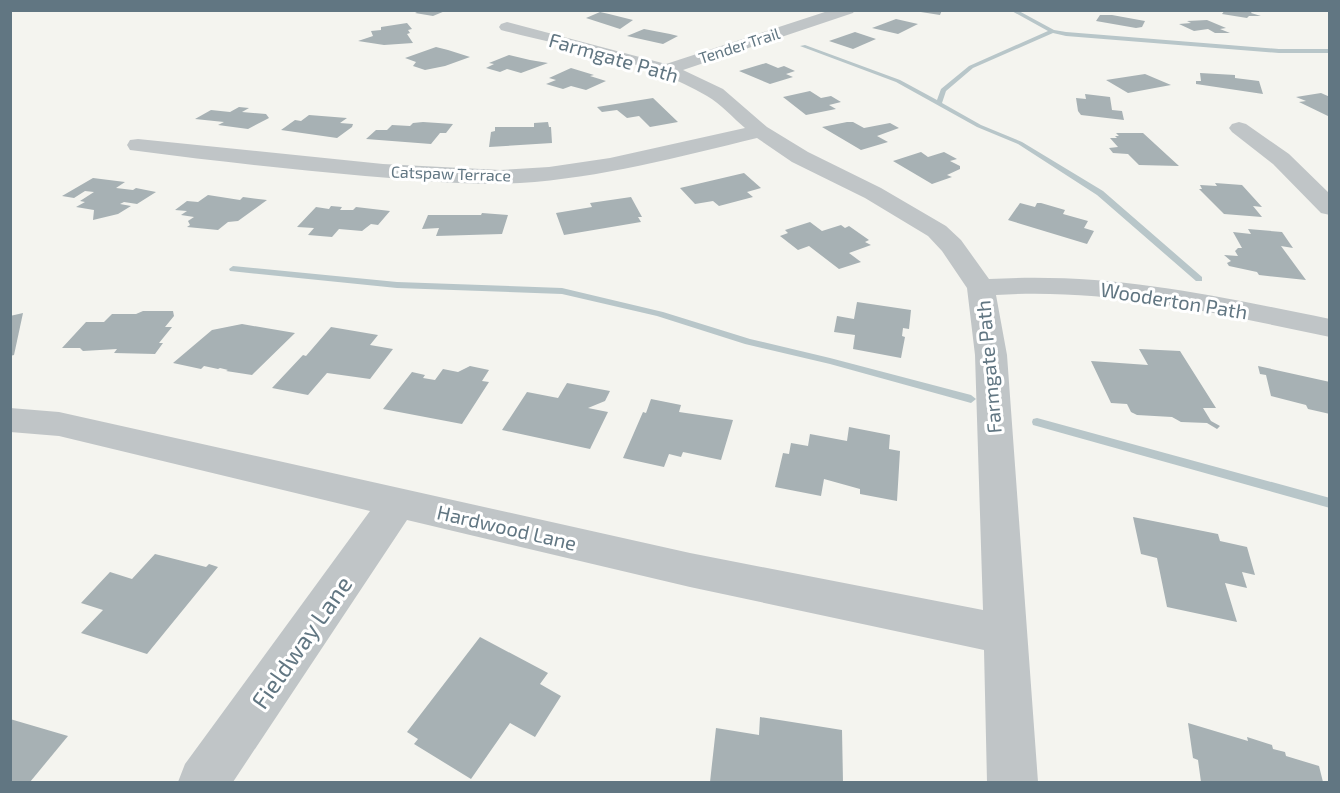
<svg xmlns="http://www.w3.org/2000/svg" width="1340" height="793" font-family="'Exo 2',sans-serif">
<rect width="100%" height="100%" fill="#f4f4ef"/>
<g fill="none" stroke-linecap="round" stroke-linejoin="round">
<!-- stream -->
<g fill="#b8c6c9" fill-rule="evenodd">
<polygon points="1010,10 1017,10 1054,30 1066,32 1279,49 1330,49 1330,53 1279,53 1066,36 1053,33 973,68 946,91 942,103 981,125 1022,142 1103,191 1202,277 1202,281 1196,281 1097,195 1018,144 977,127 896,82 800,46 805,45 900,80 937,100 941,89 969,66 1048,31"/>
<polygon points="233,266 397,282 562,288 663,312 750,339 830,358 971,395 976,399 971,403 830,364 745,344 657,316 562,294 397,288 230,271 229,269"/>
<polygon points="1037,418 1330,498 1330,508 1033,425 1032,422 1033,419"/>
</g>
</g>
<!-- building -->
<g fill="#a7b1b4">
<polygon points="421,10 442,10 445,11 433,16 415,13"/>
<polygon points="908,10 942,10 940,15"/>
<polygon points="1225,10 1253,10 1251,13 1261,16 1249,16 1247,18 1222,14"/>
<polygon points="600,12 609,14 633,20 620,29 586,18"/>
<polygon points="1100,15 1112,15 1145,21 1142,27 1136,28 1096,21"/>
<polygon points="896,19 918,24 898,34 872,28"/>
<polygon points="1207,20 1226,28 1220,29 1230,33 1215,33 1208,29 1194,31 1179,24 1191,23 1187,21"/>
<polygon points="407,23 412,29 408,30 410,33 407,34 413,43 384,45 358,41 373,36 371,31 381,30 381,27"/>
<polygon points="644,29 670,34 678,36 663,44 627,36"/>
<polygon points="855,32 876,39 853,49 829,41"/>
<polygon points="436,47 448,50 470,57 445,66 425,70 413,66 416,62 405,58"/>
<polygon points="509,55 530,60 548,63 521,73 507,69 500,72 486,68 494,64 489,63"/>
<polygon points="766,63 778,68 784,66 795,71 786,74 793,77 770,84 739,71"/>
<polygon points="571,68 594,75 590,76 606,81 586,90 571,86 563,89 546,84 556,80 549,78"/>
<polygon points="1200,73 1235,75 1235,78 1259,81 1263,94 1196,84 1196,81 1201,81"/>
<polygon points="1145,74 1171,85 1128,93 1106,80"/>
<polygon points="810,91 821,98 831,96 841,102 829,105 836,109 806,115 783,97"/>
<polygon points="1321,93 1330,97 1330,117 1299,102 1306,101 1296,97"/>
<polygon points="1085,94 1110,97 1112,110 1122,111 1124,120 1081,115 1078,111 1076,98 1086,99"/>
<polygon points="653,98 678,122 650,127 639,116 627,118 617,110 602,112 597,107"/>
<polygon points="239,107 249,108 242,112 266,114 269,118 248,129 218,125 224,122 195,119 211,110 230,112"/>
<polygon points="309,115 347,118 340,123 353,124 352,127 337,138 281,130 295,120 301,121"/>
<polygon points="423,122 453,124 446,133 440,133 431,144 366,139 376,130 387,130 392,125 410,126 413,123"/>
<polygon points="548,122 549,127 551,127 552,143 489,147 491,132 495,131 495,127 534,127 534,123"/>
<polygon points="847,122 853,122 864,128 890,123 899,128 877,136 888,142 861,150 822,127"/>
<polygon points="1116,133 1143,133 1179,166 1139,165 1128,154 1113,153 1109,148 1118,147 1110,138 1117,138 1115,136 1119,136"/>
<polygon points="921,152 928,157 944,152 957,159 950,161 960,166 960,169 947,175 952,177 932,184 893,161"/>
<polygon points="744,173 761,188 747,192 753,197 719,206 713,201 695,204 680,188"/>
<polygon points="93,178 125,182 116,188 133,190 136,188 156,192 137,204 124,202 120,204 131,206 118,214 93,220 94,210 76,207 85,202 80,201 94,192 85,191 74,198 62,196"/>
<polygon points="1215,183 1242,185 1262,207 1253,206 1262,217 1224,214 1199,189 1202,189 1200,185 1217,186"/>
<polygon points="208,195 240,200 243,197 267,200 238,221 228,222 218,230 187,227 190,225 188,221 194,217 181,215 187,211 175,210 187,201 198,202"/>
<polygon points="631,197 642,217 638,217 641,222 564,235 556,213 592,207 590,203"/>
<polygon points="1020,203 1035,207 1037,203 1041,203 1065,210 1063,214 1088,221 1084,228 1094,231 1087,244 1008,220"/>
<polygon points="331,206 342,207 340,210 353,210 356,207 390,211 378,225 371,224 362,231 339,229 332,237 308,235 314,228 297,227 316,207 329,209"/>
<polygon points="482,213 508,215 502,234 436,236 439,228 422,229 428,215 481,215"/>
<polygon points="810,222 822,231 841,225 845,228 849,226 869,240 865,242 871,245 849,253 861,262 839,269 809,246 798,250 780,236 788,233 785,230"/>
<polygon points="1248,229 1282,232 1293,248 1281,246 1306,280 1259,275 1257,272 1229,266 1227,263 1231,261 1224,255 1238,256 1235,251 1238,248 1242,248 1233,232 1251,234"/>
<polygon points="857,302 911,310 909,329 903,328 902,336 905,337 901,358 853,349 855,335 834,332 837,316 854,319"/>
<polygon points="143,311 173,311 174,316 165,327 172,327 159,343 163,343 155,354 114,353 117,349 83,351 80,348 62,348 86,322 104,322 112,314 136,314"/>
<polygon points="23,313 14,355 10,356 10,316"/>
<polygon points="242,324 295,333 252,375 226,371 228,370 220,368 218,369 204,366 201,369 173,363 212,330"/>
<polygon points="331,327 378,335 370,345 393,349 370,379 327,373 308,395 272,388 303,355 306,356"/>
<polygon points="1139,349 1180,351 1216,408 1203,408 1211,421 1220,426 1217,429 1207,423 1181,422 1172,417 1137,415 1131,412 1127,404 1111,403 1091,361 1148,365"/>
<polygon points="470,366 489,370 482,381 489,382 462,424 383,409 412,372 425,375 423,378 435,380 443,369 458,372"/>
<polygon points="1258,366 1330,382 1330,414 1308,409 1306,405 1271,396 1266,375 1260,374"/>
<polygon points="567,383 610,391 605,401 588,408 608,412 590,449 502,430 527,392 558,398"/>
<polygon points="651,399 681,405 679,412 733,420 721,460 683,452 681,457 669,454 664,467 623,458 643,412 646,413"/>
<polygon points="849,427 890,435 889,449 900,451 897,501 860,494 860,489 824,479 821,496 775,487 783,453 789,454 791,443 808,446 810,434 847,441"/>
<polygon points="1133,517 1218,534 1220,541 1247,547 1255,575 1242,572 1247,588 1225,583 1237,622 1167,607 1157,558 1141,554"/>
<polygon points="155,554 206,567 209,564 218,567 147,654 81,633 103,610 81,603 110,572 132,579"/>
<polygon points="480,637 548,673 540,684 561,696 535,737 510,723 471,779 414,744 418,739 407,732"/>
<polygon points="760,717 842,730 843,782 710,782 716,728 759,735"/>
<polygon points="10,719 68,736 30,782 10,782"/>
<polygon points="1188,723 1248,741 1247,737 1272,745 1273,749 1285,752 1286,756 1319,766 1323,782 1201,782 1198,760 1193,758"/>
</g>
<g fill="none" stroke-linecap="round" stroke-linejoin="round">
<!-- street -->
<g fill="#c0c5c7" fill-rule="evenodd">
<path d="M831,10h24l-2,3 -170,57 40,19 44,38 41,25 73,36 65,38 15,14 28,39c122,-7 222,16 341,40v18c-111,-23 -219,-49 -334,-42l11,60 31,427h-51l-3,-132 -294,-63 -283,-67 -174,262h-55l7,-18 185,-253 -311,-75 -49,-4v-24l49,4 631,141 293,57 -8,-255 -8,-67 -25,-37 -14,-15 -63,-38 -73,-36 -35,-24c-78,19 -157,40 -237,45 -52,3 -104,-3 -155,-7 -76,-7 -152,-15 -227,-25l-8,-1 -3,-5 3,-5 8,-1 245,25 117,6 49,-3 61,-9 135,-30c-12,-10 -24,-24 -38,-32 -61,-36 -137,-48 -206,-66l-2,-3 2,-3 6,-2 159,42z"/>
<polygon points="1239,122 1246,124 1289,154 1330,194 1330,215 1321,213 1273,164 1232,132 1229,128 1232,124"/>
</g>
</g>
<g text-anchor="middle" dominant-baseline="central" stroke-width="6" stroke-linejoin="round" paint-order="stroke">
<!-- far-street labels -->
<g font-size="16" fill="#617682" stroke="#fff">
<text transform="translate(739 45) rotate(-18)">Tender Trail</text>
<text transform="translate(451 173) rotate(2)">Catspaw Terrace</text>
</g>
<!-- street labels -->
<g font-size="20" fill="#617682" stroke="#fff">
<text transform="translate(614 57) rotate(16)">Farmgate Path</text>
<text transform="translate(1174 300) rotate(9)">Wooderton Path</text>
<text transform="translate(988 367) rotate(-95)">Farmgate Path</text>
<text transform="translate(507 527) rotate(13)">Hardwood Lane</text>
</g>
<!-- near-street labels -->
<g font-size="24" fill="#617682" stroke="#fff">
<text transform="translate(301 642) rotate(-55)">Fieldway Lane</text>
</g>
</g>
<!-- border -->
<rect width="1340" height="793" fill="none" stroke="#617682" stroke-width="24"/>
</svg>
